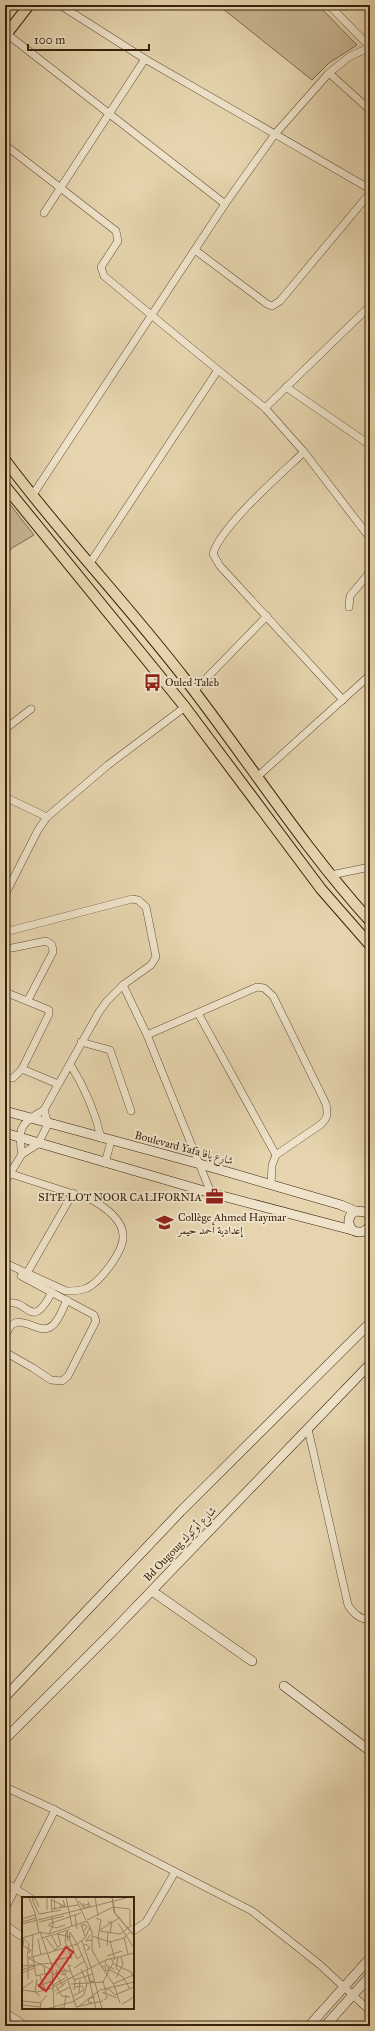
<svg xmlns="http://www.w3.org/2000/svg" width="375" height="2031" font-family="'IM FELL Great Primer',Amiri,serif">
<rect width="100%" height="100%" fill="#e5d4ad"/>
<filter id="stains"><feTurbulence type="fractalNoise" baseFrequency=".005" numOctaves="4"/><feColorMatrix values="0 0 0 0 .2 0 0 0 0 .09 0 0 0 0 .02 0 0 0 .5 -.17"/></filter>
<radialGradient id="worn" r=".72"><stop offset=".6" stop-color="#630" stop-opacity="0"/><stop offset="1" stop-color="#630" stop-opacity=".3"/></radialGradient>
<!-- green -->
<g fill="#c8b692" stroke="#806c4f">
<polygon points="218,5 318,5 357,45 329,63 312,80"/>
<polygon points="5,498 34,535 12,548 5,557"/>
</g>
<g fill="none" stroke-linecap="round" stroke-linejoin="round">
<defs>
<g id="street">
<polyline points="60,5 145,59 370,189"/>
<polyline points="329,5 370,47"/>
<polyline points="7,34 225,204"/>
<polyline points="329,73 370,110"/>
<polyline points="5,145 116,231 118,241 101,267 104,276 218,370"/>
<polyline points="44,213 145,59"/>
<polyline points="195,250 267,304 272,306 280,301 370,193"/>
<polyline points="286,387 370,445"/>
<polyline points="265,408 370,306"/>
<path d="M304,452c-22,21 -84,75 -91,102l7,12 123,134"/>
<polyline points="32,496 225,204 275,134 329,73 349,57 370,47"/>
<polyline points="90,563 218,370 265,408 304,452 370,538"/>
<polyline points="349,607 350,596 370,572"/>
<polyline points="194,691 267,616"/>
<polyline points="5,729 31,709"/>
<polyline points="257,777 370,675"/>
<polyline points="5,797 47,817"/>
<polyline points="331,875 370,867"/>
<polyline points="5,895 38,830 47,817 108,765 185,707"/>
<polyline points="5,932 132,899 138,900 146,907 156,957 151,965 123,985"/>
<polyline points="12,948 46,941 52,945 53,952 28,1000"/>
<polyline points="5,992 49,1010 49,1014 22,1069 58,1084"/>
<polyline points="198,1013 276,1155"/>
<path d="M147,1035l110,-48 7,1 9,8 53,108c2,10 2,14 -6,21l-44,30 -4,10 -1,20"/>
<polyline points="81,1042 110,1050 131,1111"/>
<path d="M70,1064c15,24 25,46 31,74"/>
<polyline points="5,1078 13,1078 22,1069"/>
<path d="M22,1154c-5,-25 -1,-32 22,-44l55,-98 8,-11 16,-16 24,50 64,158"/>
<polyline points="105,1163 111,1141"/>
<path d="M5,1172l87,28c13,7 31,20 31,36 1,15 -23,46 -36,52 -6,3 -14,3 -21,3l-61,-28"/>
<polyline points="5,1182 22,1154 38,1144 48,1124 44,1110"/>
<polyline points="27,1273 73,1193"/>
<path d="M5,1304c24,-8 25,30 47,-12"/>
<path d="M5,1336l6,-11 6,-3c7,0 13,3 19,5 19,8 24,-13 31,-27"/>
<polyline points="5,1352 33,1368 51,1380 62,1381 68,1376 96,1321 94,1315 21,1276"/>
<path d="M308,1429l40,176c6,9 11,14 22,15"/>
<polyline points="5,1787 55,1810 252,1911 319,1964 370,2011"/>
<polyline points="5,1882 30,1898"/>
<polyline points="5,1909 55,1810"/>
<polyline points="5,1925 23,1937"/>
<polyline points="133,1931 146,1922 175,1872"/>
<polyline points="5,2012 26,2026"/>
</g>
<g id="secondary">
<polyline points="5,1111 200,1164 341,1205 355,1211"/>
<polyline points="5,1133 211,1193 352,1230"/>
<path d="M370,1217l-4,-5 -11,-1c-7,5 -8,12 -3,19 8,4 13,2 18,-4"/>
<polyline points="152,1591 252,1661"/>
<polyline points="284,1686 370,1751"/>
<polyline points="5,1697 181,1511 370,1323"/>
<polyline points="5,1739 110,1634 370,1364"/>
<polyline points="309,2026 370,1958"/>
<polyline points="325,2026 370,1976"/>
</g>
<g id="primary">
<polyline points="5,6 6,5"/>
<polyline points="5,36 29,5"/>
<path d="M5,460c57,76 122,144 180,219 62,80 117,167 185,242"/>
<polyline points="5,486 185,707 321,889 370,945"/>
</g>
</defs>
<!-- street casing -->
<use href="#street" stroke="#644e34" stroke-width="8"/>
<!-- secondary casing -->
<use href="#secondary" stroke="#39210c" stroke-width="10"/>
<!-- primary casing -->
<use href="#primary" stroke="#39210c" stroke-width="12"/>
<!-- street -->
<use href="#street" stroke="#eee3ca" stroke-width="7"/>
<!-- secondary -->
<use href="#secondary" stroke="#eee3ca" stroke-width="9"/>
<!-- primary -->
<use href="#primary" stroke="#e5d4ad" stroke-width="10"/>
</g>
<!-- icons -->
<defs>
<symbol id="bus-bare" viewBox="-9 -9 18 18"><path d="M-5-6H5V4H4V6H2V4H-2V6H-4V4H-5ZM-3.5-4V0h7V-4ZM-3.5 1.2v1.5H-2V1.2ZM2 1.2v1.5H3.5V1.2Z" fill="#8f2418" stroke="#eee3ca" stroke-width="2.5" paint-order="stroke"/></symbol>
<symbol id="office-bare" viewBox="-9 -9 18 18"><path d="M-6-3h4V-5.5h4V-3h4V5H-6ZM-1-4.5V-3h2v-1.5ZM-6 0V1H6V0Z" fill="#8f2418" stroke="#eee3ca" stroke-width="2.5" paint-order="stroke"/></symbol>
<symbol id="school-bare" viewBox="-9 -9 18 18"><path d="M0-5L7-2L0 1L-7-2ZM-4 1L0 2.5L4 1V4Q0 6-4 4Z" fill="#8f2418" stroke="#eee3ca" stroke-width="2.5" paint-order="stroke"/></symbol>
</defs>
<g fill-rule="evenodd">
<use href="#bus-bare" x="140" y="670" width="25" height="25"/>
<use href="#office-bare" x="202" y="1184" width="25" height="25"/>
<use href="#school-bare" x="152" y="1210" width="25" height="25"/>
</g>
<g text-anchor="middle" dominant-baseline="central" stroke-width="4" stroke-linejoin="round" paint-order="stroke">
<!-- poi labels -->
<g font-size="11" fill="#39210c" stroke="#eee3ca" text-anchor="start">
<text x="165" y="682">Ouled Taleb</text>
<text x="202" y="1197" text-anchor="end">SITE LOT NOOR CALIFORNIA</text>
<text x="178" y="1217">Collège Ahmed Haymar<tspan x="178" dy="13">إعدادية أحمد حيمر</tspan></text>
</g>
<!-- street labels -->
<g font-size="11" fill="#39210c" stroke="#eee3ca">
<text transform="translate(184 1148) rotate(15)">Boulevard Yafa شارع يافا</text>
<text transform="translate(180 1544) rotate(-46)">Bd Ougoug شارع أوكوك</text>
</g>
</g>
<!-- overview -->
<g transform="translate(22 1897)">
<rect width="112" height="112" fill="#e5d4ad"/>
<path fill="none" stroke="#a08c6d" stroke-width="1" d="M25,0v13M29,0l1,15M32,0l1,13M44,0l6,29M53,0l11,23M73,0l3,19M90,0l2,15 20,24M90,0l3,16 19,22M7,1l6,15 4,20M29,3l16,7M57,4l3,5 7,-2M61,6l1,5 6,-2 -2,-4M37,9h6l-2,-6M17,10l-4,-9 -3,1 7,15 22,-4M29,12l27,-4M53,18l2,14M74,21l5,2 -3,17 2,11M0,22l13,-4M65,23l26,-13 17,2M65,24l5,11v18l8,14M0,25l14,-4M17,25l25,-6M86,25h4l-2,11M96,26l16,25M0,27l108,-27M27,27l32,-11M59,27l4,12M26,28l8,3 9,-3M59,29l4,-2 2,3 -4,5M108,29v-16M47,32l-3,4 -1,8 7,18M78,33l19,-12M78,34l20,3 12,-9M17,35l10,2 38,-13M18,35l12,34 2,43M48,35l-1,6 8,21 5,-4M48,35l7,12M27,37l4,-9 -1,-9M35,37l10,-4 1,11M68,38l-4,6 6,-1M30,39l6,12M70,39l18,6 14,-4 6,-6M102,40l4,17M0,41l17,-5M2,41l-1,8 8,4 -2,3v-2M19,41l16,-4 14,3M24,41l9,12M16,42l3,16M3,43l4,4 -2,14M60,44l9,27M88,44l5,19M55,47l11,25M55,47l8,-6 5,-11M62,48l2,-1 4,4 -3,2 2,-2M85,49l1,-14M33,53l6,-5 -3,-10M26,56l29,-9M10,59l1,-21M85,59l15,-5M11,60l3,19 9,-2M96,60l-2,11 3,3M6,61v21M6,61l12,6M6,61l19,-5M89,61l3,6 17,8 3,6M33,63l16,-3M83,64l1,4 8,4M34,66l12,16M18,67l16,-1M18,67l12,6M78,67l14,21 6,18M0,69l12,-1M22,69l1,8 7,-2M49,69l-3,-1 7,17 -1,8M79,70l4,-1 1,5 3,-1 -1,-3M52,71l11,-7M69,71l11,41M0,73l18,-6M35,73l-1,2 8,3 2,-2 -3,-6M65,73l9,39M88,73l13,7 7,12M0,76l12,-5M34,77l7,12M30,78l13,-5 6,2M18,79l5,14M68,80l-1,4 5,1 -3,-2M94,81l7,-14 -2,-7M15,82l-2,13 5,4M46,83l8,27 27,-6M52,83l19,-6M81,84l4,17 -3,2M14,87l5,1 11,-4M49,87l32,-2 10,-19M91,87l20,-9M31,88l12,-7M34,89l6,10 8,1M31,90l53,-27 28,-7M0,92l11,-8M84,92h3l6,6 19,-8M0,93l15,2 16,-4M33,94l11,-9M57,95l1,-12M80,95l15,6M34,97l14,-7M51,99l11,-6 -2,-4 -7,1M0,104l19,2M70,105l-3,1 -1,-4 7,-2M100,107l12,-7M0,108l19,2M56,110l22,-17 34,-8M37,111h5l2,-13M18,112l1,-7 6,-7M24,112l26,-7 12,-7 3,-12 -6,-14"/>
<path fill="#d62828" fill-opacity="0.15" stroke="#d62828" stroke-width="2" d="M44,50l7,5 -27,39 -7,-5z"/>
<rect width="112" height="112" fill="none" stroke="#39210c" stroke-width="2"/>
</g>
<!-- margin -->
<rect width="375" height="2031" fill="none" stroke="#e5d4ad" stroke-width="20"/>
<rect x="6" y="6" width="363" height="2019" fill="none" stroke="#39210c" stroke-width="2"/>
<rect x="10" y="10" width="355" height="2011" fill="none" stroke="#39210c"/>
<!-- scale -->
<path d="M28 44v6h121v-6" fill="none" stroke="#39210c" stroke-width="2"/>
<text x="34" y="44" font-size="12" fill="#39210c" stroke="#eee3ca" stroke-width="3" paint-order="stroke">100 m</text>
<rect width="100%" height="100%" filter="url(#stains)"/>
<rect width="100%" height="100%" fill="url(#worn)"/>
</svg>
